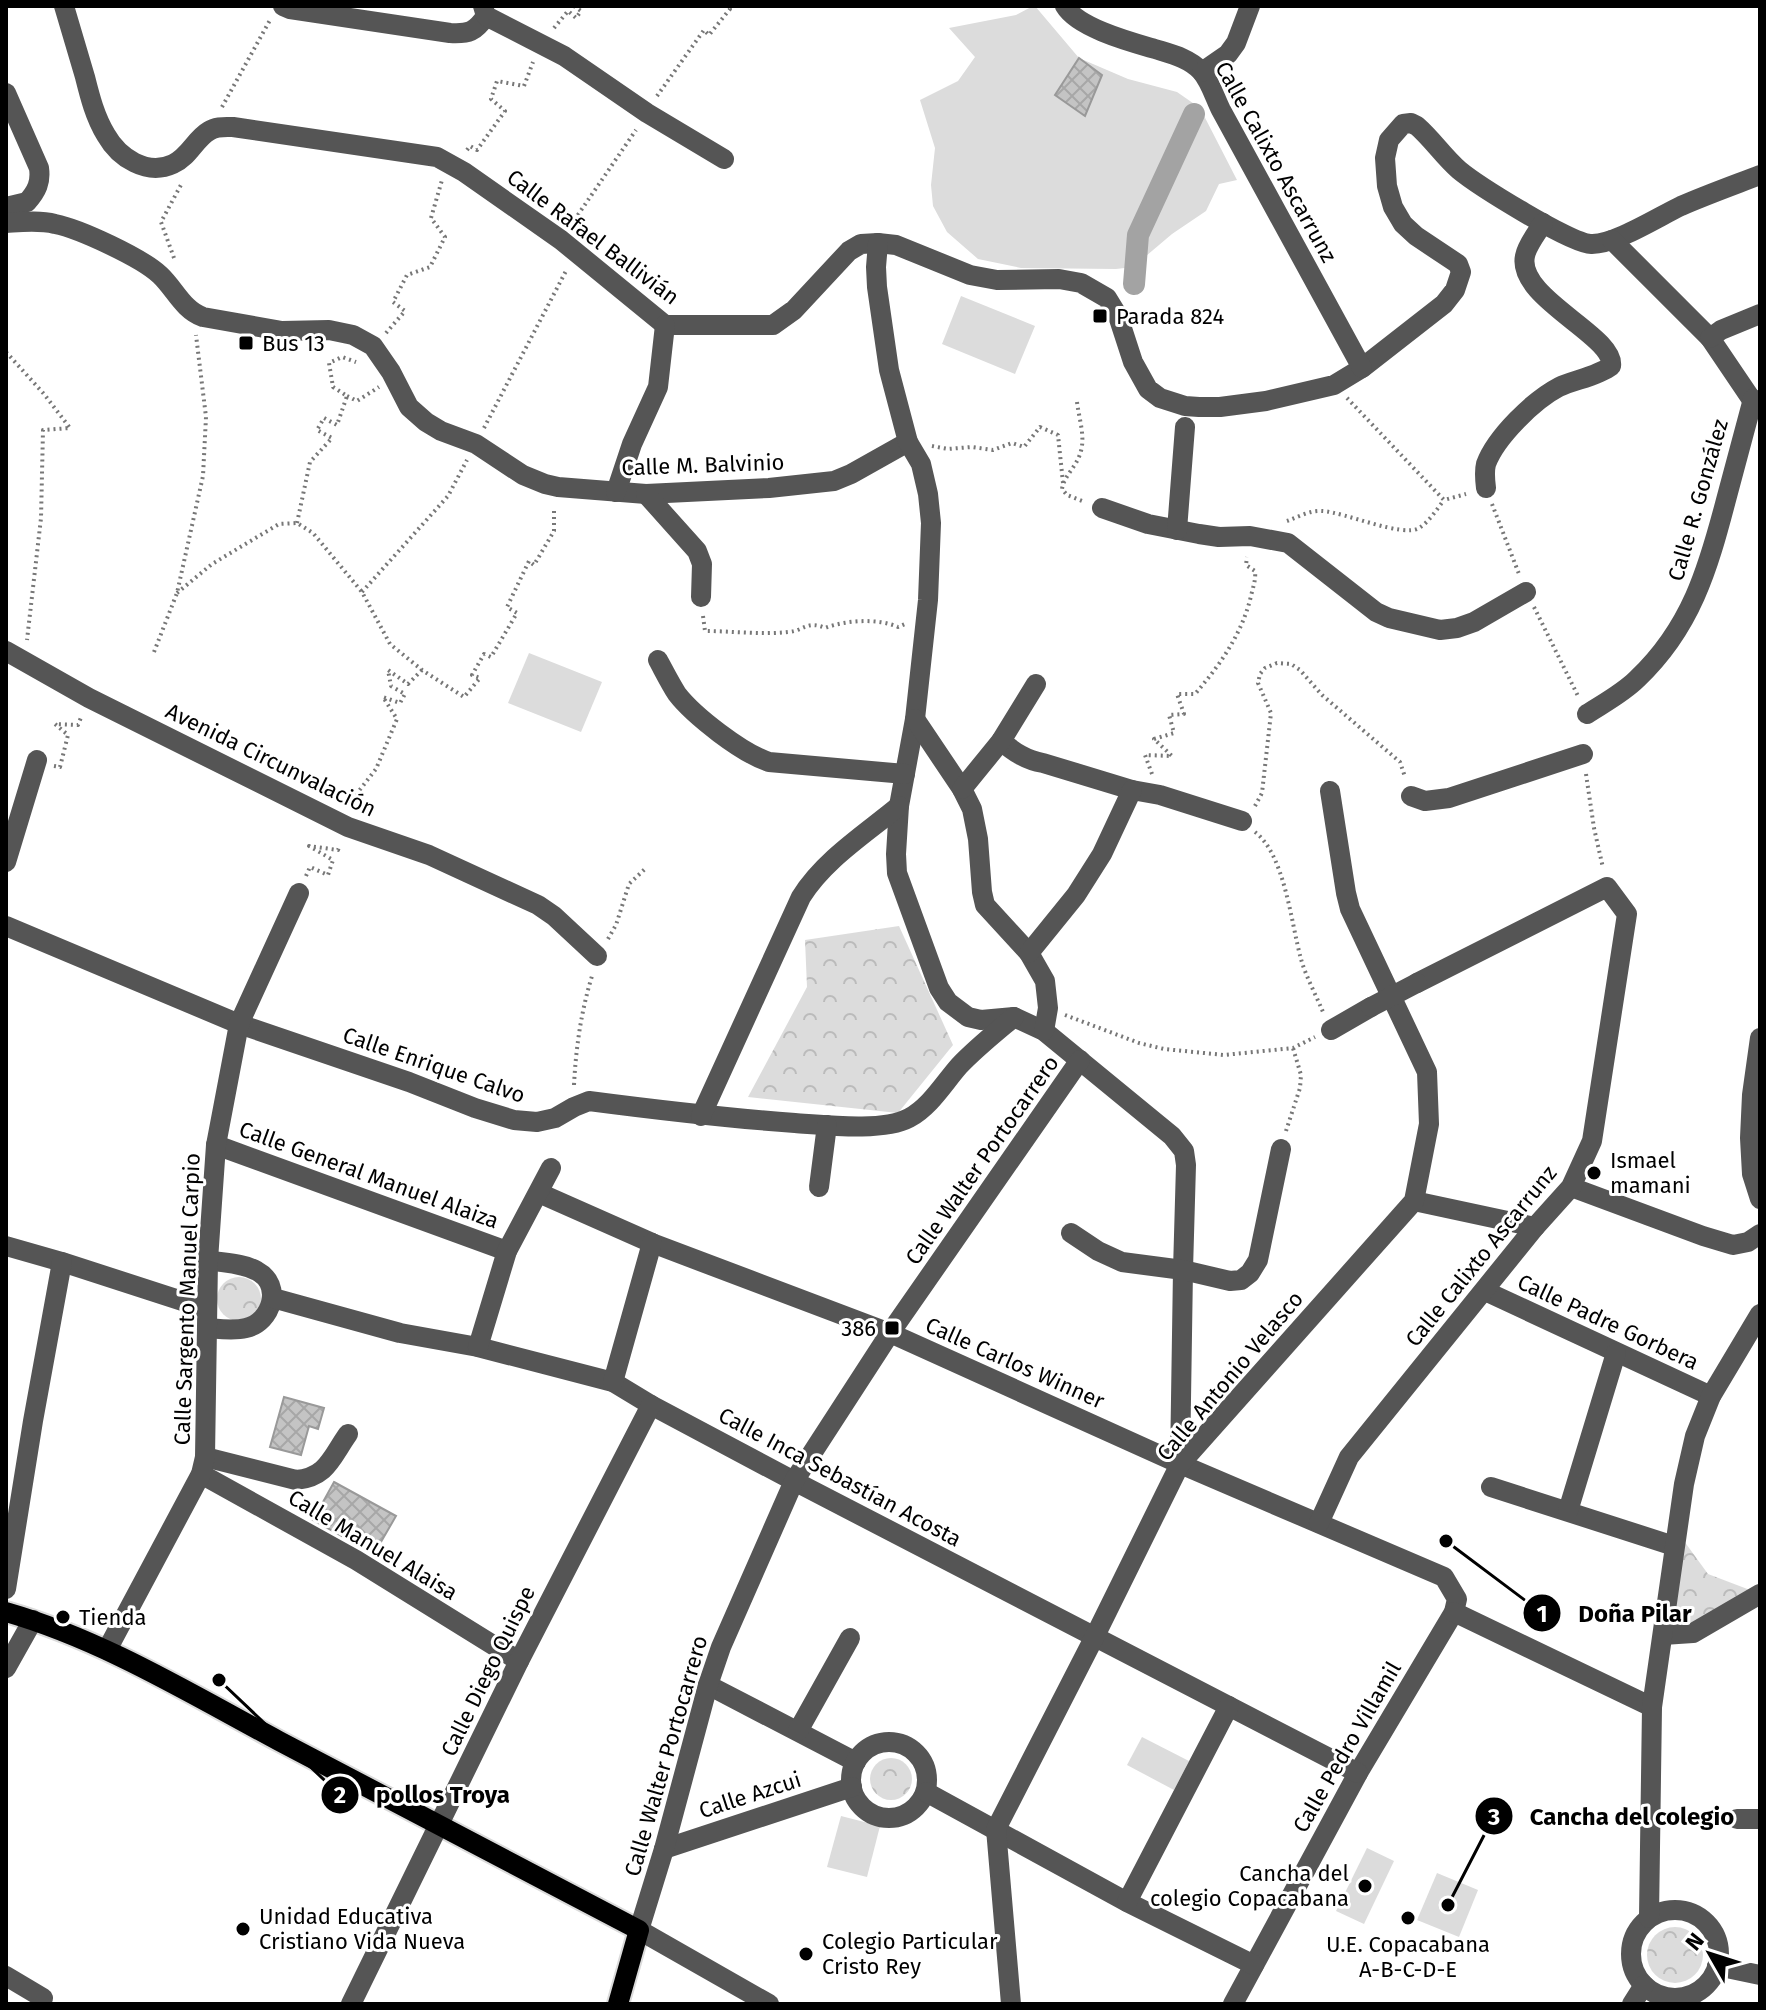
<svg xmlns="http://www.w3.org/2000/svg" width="1766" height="2010" font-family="'Fira Sans',sans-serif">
<defs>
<pattern id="forest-crowns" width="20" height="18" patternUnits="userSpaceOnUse" patternTransform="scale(2)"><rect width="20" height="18" fill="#dcdcdc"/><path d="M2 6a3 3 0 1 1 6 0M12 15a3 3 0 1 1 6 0" fill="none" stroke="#bbb"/></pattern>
<pattern id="building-cross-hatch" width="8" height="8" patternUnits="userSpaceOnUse" patternTransform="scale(2)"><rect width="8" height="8" fill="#c4c4c4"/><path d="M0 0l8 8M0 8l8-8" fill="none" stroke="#a7a7a7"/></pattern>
</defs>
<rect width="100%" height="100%" fill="#fff"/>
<!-- green -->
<g fill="#dcdcdc">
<polygon points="1033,6 1035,6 1079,58 1128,79 1177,92 1200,108 1237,180 1219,184 1206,211 1172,234 1133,267 1116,269 1021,268 978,259 947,232 933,206 931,185 935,148 920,100 958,81 975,57 949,28 1016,15"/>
<polygon points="961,296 1035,326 1015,374 942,344"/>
<polygon points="529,653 602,682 581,732 508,703"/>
<polygon points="1142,1737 1189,1761 1174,1790 1127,1765"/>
<polygon points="841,1816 880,1826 867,1877 827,1867"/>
<polygon points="1367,1848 1394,1861 1364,1924 1336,1911"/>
<polygon points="1437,1873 1478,1890 1459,1937 1417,1920"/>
</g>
<!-- forest -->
<g fill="url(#forest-crowns)">
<polygon points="899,926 953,1045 898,1113 748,1097 807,987 805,940"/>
<circle cx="239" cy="1299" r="22"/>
<polygon points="1684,1541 1708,1574 1750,1590 1692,1625 1677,1623 1675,1608"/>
<circle cx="891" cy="1779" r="21"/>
<circle cx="1675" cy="1955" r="28"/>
</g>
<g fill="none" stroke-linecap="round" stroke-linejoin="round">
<!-- canal -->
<polyline stroke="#a3a3a3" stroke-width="22" points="1134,284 1138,235 1194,114"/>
</g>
<!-- building -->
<g fill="url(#building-cross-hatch)" stroke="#999" stroke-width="2">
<polygon points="1079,58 1102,75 1085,116 1055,95"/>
<polygon points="284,1397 324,1408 318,1429 309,1426 301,1455 270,1447"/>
<polygon points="334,1482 396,1516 374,1554 313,1520"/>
</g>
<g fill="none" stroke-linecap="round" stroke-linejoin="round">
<defs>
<path id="major" d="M6,1612c97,28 185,82 273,129 120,64 240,127 360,189l-21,74"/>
</defs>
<!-- major casing -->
<use href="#major" stroke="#dbdbdb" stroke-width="24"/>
<!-- path -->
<g stroke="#777" stroke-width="4" stroke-dasharray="2 4" stroke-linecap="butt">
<polyline points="554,28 568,11 576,18 581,11 574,6"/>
<polyline points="657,96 704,30 709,35 730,9 728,6"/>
<polyline points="222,107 270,20"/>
<polyline points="467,150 470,146 477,150 505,111 491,99 497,81 524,86 533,62"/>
<polyline points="571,225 636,130"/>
<polyline points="174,258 161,222 182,183"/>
<polyline points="386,333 405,311 393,302 407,275 430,267 445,237 431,218 442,180"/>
<polyline points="6,352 44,394 70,428 43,430 41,518 27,640"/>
<polyline points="347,396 357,401 379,387"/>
<polyline points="1347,398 1444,500 1466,494"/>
<path d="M1077,402c2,17 9,36 3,52 -4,13 -16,22 -18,35l5,6 18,7"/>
<polyline points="484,428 567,269"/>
<polyline points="932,446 948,449 972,447 993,450 1012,443 1024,447 1040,427 1058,435 1063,483"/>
<polyline points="1492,504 1519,574"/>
<path d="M1287,521c11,-4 23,-11 35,-10 22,1 81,27 97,17 10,-6 18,-19 25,-28"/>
<polyline points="297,523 310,462 332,438 317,430 324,418 337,425 347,396 333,387 329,363 342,357 356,362"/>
<polyline points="362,592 448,496 467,460"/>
<polyline points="177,593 212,564 279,524 297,523 313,533 362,592 390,644 422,670 464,697 480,678 472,675 484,654 491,657 517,613 507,607 529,561 534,565 554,531 554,511"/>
<polyline points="1534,607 1578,696"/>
<path d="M703,616l2,15c27,0 56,4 83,1 16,-1 19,-12 37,-4 21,-8 53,-10 73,-1l7,-3"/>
<polyline points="154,652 177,593 203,476 206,417 196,335"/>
<polyline points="54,766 60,767 68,735 55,724 78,725 82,715"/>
<path d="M1152,774l-7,-19 27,1 -18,-17 20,-6 -5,-18 15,-1 -7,-20h18c25,-29 47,-60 56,-98 2,-9 5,-16 4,-25l-9,-6 1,-8"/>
<polyline points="1586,774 1594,828 1603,868"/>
<polyline points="352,806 355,796 376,769 397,719 383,697 400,703 405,694 391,686 388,670 408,684 422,670"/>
<polyline points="1255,806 1262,793 1271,713 1258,683 1260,674 1265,668 1277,663 1291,664 1300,670 1322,695 1400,762 1405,777"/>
<path d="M1255,832c30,23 36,91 46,127 5,18 15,36 22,53"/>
<polyline points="306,876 310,867 328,875 333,860 309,846 338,850 340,845"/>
<polyline points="608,939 616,925 629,884 646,868"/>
<polyline points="1065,1015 1139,1043 1164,1049 1224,1055 1293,1048 1315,1037"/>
<path d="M574,1085c2,-38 7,-73 18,-109"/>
<polyline points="1286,1131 1300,1088 1301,1075 1293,1048"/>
</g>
<!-- minor -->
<g stroke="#555" stroke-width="20">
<path d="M64,6c7,24 14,48 21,71 5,20 10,40 21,58 13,23 41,41 67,29 16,-7 22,-25 36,-33 7,-5 16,-4 24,-4l204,30 27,15 97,68 104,85h108l21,-15 55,-59 12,-7 17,-1 18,2 74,30 27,5 62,-1 22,4 26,15 11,18 15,46 15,27 12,9 25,8 14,1h21l46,-6 68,-16 28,-17 82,-64 11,-14 6,-18 -3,-8 -42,-28 -13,-12 -10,-17 -6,-21 -2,-28 4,-18 14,-16 8,-1 6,3c15,13 27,31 42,44 18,15 112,74 132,74 23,1 67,-27 90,-38 25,-11 53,-21 79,-31"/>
<path d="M283,6l7,3 160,24c19,1 25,-1 36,-17"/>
<polyline points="483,6 486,16 564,56 647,113 724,159"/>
<path d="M1065,6c13,22 66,36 90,43 16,5 34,9 46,22 9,10 14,27 20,39l141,258"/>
<polyline points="1202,72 1228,54 1236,43 1250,6"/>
<path d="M6,93l33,75c2,14 -2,23 -12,34l-21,5"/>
<path d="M6,223c16,-1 33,-3 49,1 25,5 87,34 105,51 15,14 23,35 43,42l79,14 47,-1 24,5 20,11 18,26 18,35 17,15 15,9 35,13 47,31 22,9 13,3 88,7 123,-6 65,-7 17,-7 57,-32"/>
<polyline points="1612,240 1710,338 1758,409"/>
<polyline points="878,243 876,267 877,287 889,370 908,442 921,464 928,494 931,523 928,600 915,719 899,806 896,854 897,873 939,988 948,1002 968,1017 981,1020 1014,1017 1044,1031 1172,1136 1184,1151 1186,1165 1183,1270 1180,1464"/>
<polyline points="1710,338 1721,330 1760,314"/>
<path d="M1486,488c-1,-8 -2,-16 0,-24 10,-27 48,-64 73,-77 15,-7 39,-11 52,-21 5,-30 -95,-68 -86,-110 2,-11 12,-23 18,-33"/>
<polyline points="616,492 632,444 658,387 665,325"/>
<polyline points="646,494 697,551 702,564 701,597"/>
<polyline points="1102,508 1148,524 1199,534 1219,537 1250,536 1288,543 1376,612 1389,618 1440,630 1457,628 1474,622 1526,592"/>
<polyline points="1177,530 1185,427"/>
<polyline points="6,651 89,698 348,827 429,855 538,905 554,916 597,956"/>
<path d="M658,660c6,11 12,23 19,34 17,22 65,59 92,68l136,12"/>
<path d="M1587,714c17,-11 36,-21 50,-35 54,-51 71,-110 89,-179 9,-33 18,-67 27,-101"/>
<polyline points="915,719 962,789 972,809 978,839 982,892 985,905 1029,953 1045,981 1048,1008 1044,1031"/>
<path d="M1001,741c13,11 25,19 42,22l89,27 28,5 82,26"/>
<polyline points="962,789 1001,741 1036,684"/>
<polyline points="1411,796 1425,801 1449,798 1583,754"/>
<polyline points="6,862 37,760"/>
<path d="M6,926l233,98 170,58 66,26 39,12 23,2 18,-4 19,-11 15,-6c69,9 137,17 206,22 30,2 88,9 114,-5 21,-11 35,-35 50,-52 17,-18 36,-33 55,-49"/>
<polyline points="1029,953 1076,895 1102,854 1132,790"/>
<polyline points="1331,1030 1371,1007"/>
<polyline points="1760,1038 1752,1095 1750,1138 1752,1174 1760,1199"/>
<path d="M701,1116l100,-219c23,-37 64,-63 98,-91"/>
<polyline points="216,1145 507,1251"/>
<polyline points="819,1187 827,1125"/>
<polyline points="1571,1187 1703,1236 1733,1245 1748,1242 1760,1234"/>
<polyline points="539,1193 652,1243 890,1333 1180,1464 1444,1577 1457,1599 1454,1612 1358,1773 1233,2004"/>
<polyline points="1414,1201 1535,1227"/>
<polyline points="1071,1233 1098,1251 1122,1262 1183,1270 1230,1281 1241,1280 1250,1273 1258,1260 1281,1149"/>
<polyline points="6,1246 62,1262 207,1309"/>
<path d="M208,1260c15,3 35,3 49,11 26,14 15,51 -11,57 -12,3 -26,1 -38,0"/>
<polyline points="1485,1291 1711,1396"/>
<polyline points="273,1298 400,1333 478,1347 613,1382 651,1405 794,1481 1358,1773"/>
<polyline points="478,1347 507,1251 551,1168"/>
<polyline points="613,1382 652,1243"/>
<path d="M205,1457l91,23c31,-3 35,-22 52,-46"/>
<polyline points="201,1474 356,1560 519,1661"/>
<polyline points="1491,1487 1674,1546"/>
<polyline points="1568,1511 1616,1353"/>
<polyline points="1319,1523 1349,1457 1535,1227 1571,1187 1592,1141 1627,914 1607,887 1417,983"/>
<polyline points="6,1589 33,1421 62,1262"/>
<polyline points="1454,1612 1652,1707"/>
<polyline points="1663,1635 1693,1633 1760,1594"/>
<polyline points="107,1650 201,1474 205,1457 208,1260 216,1145 239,1024 299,893"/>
<polyline points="6,1668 33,1620"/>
<polyline points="708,1685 856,1762"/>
<polyline points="798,1731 850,1638"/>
<circle cx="889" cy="1780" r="38"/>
<polyline points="926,1792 1127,1902 1254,1965"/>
<polyline points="1737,1819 1760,1819"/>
<polyline points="664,1849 852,1787"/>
<polyline points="1127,1902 1229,1706"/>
<circle cx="1675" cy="1954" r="44"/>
<polyline points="1649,1918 1652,1707 1684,1484 1695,1436 1711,1396 1760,1314"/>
<polyline points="1717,1966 1760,1975"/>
<polyline points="6,1976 43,1998"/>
<polyline points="351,2004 519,1661 651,1405"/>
<polyline points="769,2004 639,1930 664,1849 708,1685 721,1647 794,1481 890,1333 1080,1060"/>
<polyline points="1011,2004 996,1829 1095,1636 1180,1464 1414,1201 1429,1124 1427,1072 1350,909 1346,893 1330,791"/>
<polyline points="1632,2004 1644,1985"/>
</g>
<!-- major -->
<use href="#major" stroke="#000" stroke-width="20"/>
<!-- minor-bridge -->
<polyline stroke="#555" stroke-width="20" points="1371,1007 1417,983"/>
</g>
<!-- markers -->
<g fill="#000" stroke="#fff" stroke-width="3">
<rect x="1092" y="308" width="16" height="16" rx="4"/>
<rect x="238" y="335" width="16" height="16" rx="4"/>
<circle cx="1594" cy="1173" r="8"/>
<rect x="884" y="1320" width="16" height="16" rx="4"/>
<circle cx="63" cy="1617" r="8"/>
<circle cx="1365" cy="1886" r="8"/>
<circle cx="1408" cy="1918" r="8"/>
<circle cx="243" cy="1929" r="8"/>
<circle cx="806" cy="1954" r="8"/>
</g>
<g text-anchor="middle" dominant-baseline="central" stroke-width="6" stroke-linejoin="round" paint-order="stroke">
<!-- street labels -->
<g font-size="22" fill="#000" stroke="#fff">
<text transform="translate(1276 162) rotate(61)">Calle Calixto Ascarrunz</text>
<text transform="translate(593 237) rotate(37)">Calle Rafael Ballivián</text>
<text transform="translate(703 465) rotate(-2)">Calle M. Balvinio</text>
<text transform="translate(1698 500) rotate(-74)">Calle R. González</text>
<text transform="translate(271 760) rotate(26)">Avenida Circunvalación</text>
<text transform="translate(434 1065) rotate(19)">Calle Enrique Calvo</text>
<text transform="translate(982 1160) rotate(-55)">Calle Walter Portocarrero</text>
<text transform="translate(369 1175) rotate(20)">Calle General Manuel Alaiza</text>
<text transform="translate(1481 1256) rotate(-51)">Calle Calixto Ascarrunz</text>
<text transform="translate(187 1299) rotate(-88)">Calle Sargento Manuel Carpio</text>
<text transform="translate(1608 1322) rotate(25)">Calle Padre Gorbera</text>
<text transform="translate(1015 1363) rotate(24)">Calle Carlos Winner</text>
<text transform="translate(1230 1376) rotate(-50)">Calle Antonio Velasco</text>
<text transform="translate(840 1477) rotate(28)">Calle Inca Sebastían Acosta</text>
<text transform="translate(373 1545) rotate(31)">Calle Manuel Alaisa</text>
<text transform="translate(488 1671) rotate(-64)">Calle Diego Quispe</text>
<text transform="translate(1347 1747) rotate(-60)">Calle Pedro Villamil</text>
<text transform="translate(666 1756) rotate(-74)">Calle Walter Portocarrero</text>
<text transform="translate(750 1795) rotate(-18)">Calle Azcui</text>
</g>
<!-- poi labels -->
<g font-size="22" fill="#000" stroke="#fff" text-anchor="start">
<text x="1116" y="316">Parada 824</text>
<text x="262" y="343">Bus 13</text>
<text x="1610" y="1160">Ismael<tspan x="1610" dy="25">mamani</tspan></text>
<text x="876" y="1328" text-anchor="end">386</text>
<text x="79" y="1617">Tienda</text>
<text x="1349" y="1873" text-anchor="end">Cancha del<tspan x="1349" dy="25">colegio Copacabana</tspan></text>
<text x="259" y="1916">Unidad Educativa<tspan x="259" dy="25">Cristiano Vida Nueva</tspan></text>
<text x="822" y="1941">Colegio Particular<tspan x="822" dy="25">Cristo Rey</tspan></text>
<text x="1408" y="1944" text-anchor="middle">U.E. Copacabana<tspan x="1408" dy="25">A-B-C-D-E</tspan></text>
</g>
</g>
<!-- callouts -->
<path fill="none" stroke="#000" stroke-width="3" d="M1446 1541L1542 1613M219 1680L340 1795M1448 1905L1494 1816"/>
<g fill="#000" stroke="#fff" stroke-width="3">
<circle cx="1446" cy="1541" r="8"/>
<circle cx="219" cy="1680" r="8"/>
<circle cx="1448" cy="1905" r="8"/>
<circle cx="1542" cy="1613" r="20"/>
<circle cx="340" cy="1795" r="20"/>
<circle cx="1494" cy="1816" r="20"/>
</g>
<g font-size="24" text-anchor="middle" font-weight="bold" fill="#fff">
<text x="1542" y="1622">1</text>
<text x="340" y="1803">2</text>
<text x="1494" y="1825">3</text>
</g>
<g font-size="24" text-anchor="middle" font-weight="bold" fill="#000" stroke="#fff" stroke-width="6" stroke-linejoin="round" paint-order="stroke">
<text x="1635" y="1622">Doña Pilar</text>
<text x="443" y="1803">pollos Troya</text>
<text x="1632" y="1825">Cancha del colegio</text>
</g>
<!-- border -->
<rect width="1766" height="2010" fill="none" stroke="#000000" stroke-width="16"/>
<!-- north arrow -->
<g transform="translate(1710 1954) rotate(309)" stroke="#ffffff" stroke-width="6" paint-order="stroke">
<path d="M0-6L14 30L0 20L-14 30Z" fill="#000000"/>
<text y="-12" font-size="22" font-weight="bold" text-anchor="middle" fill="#000000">N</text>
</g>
</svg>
